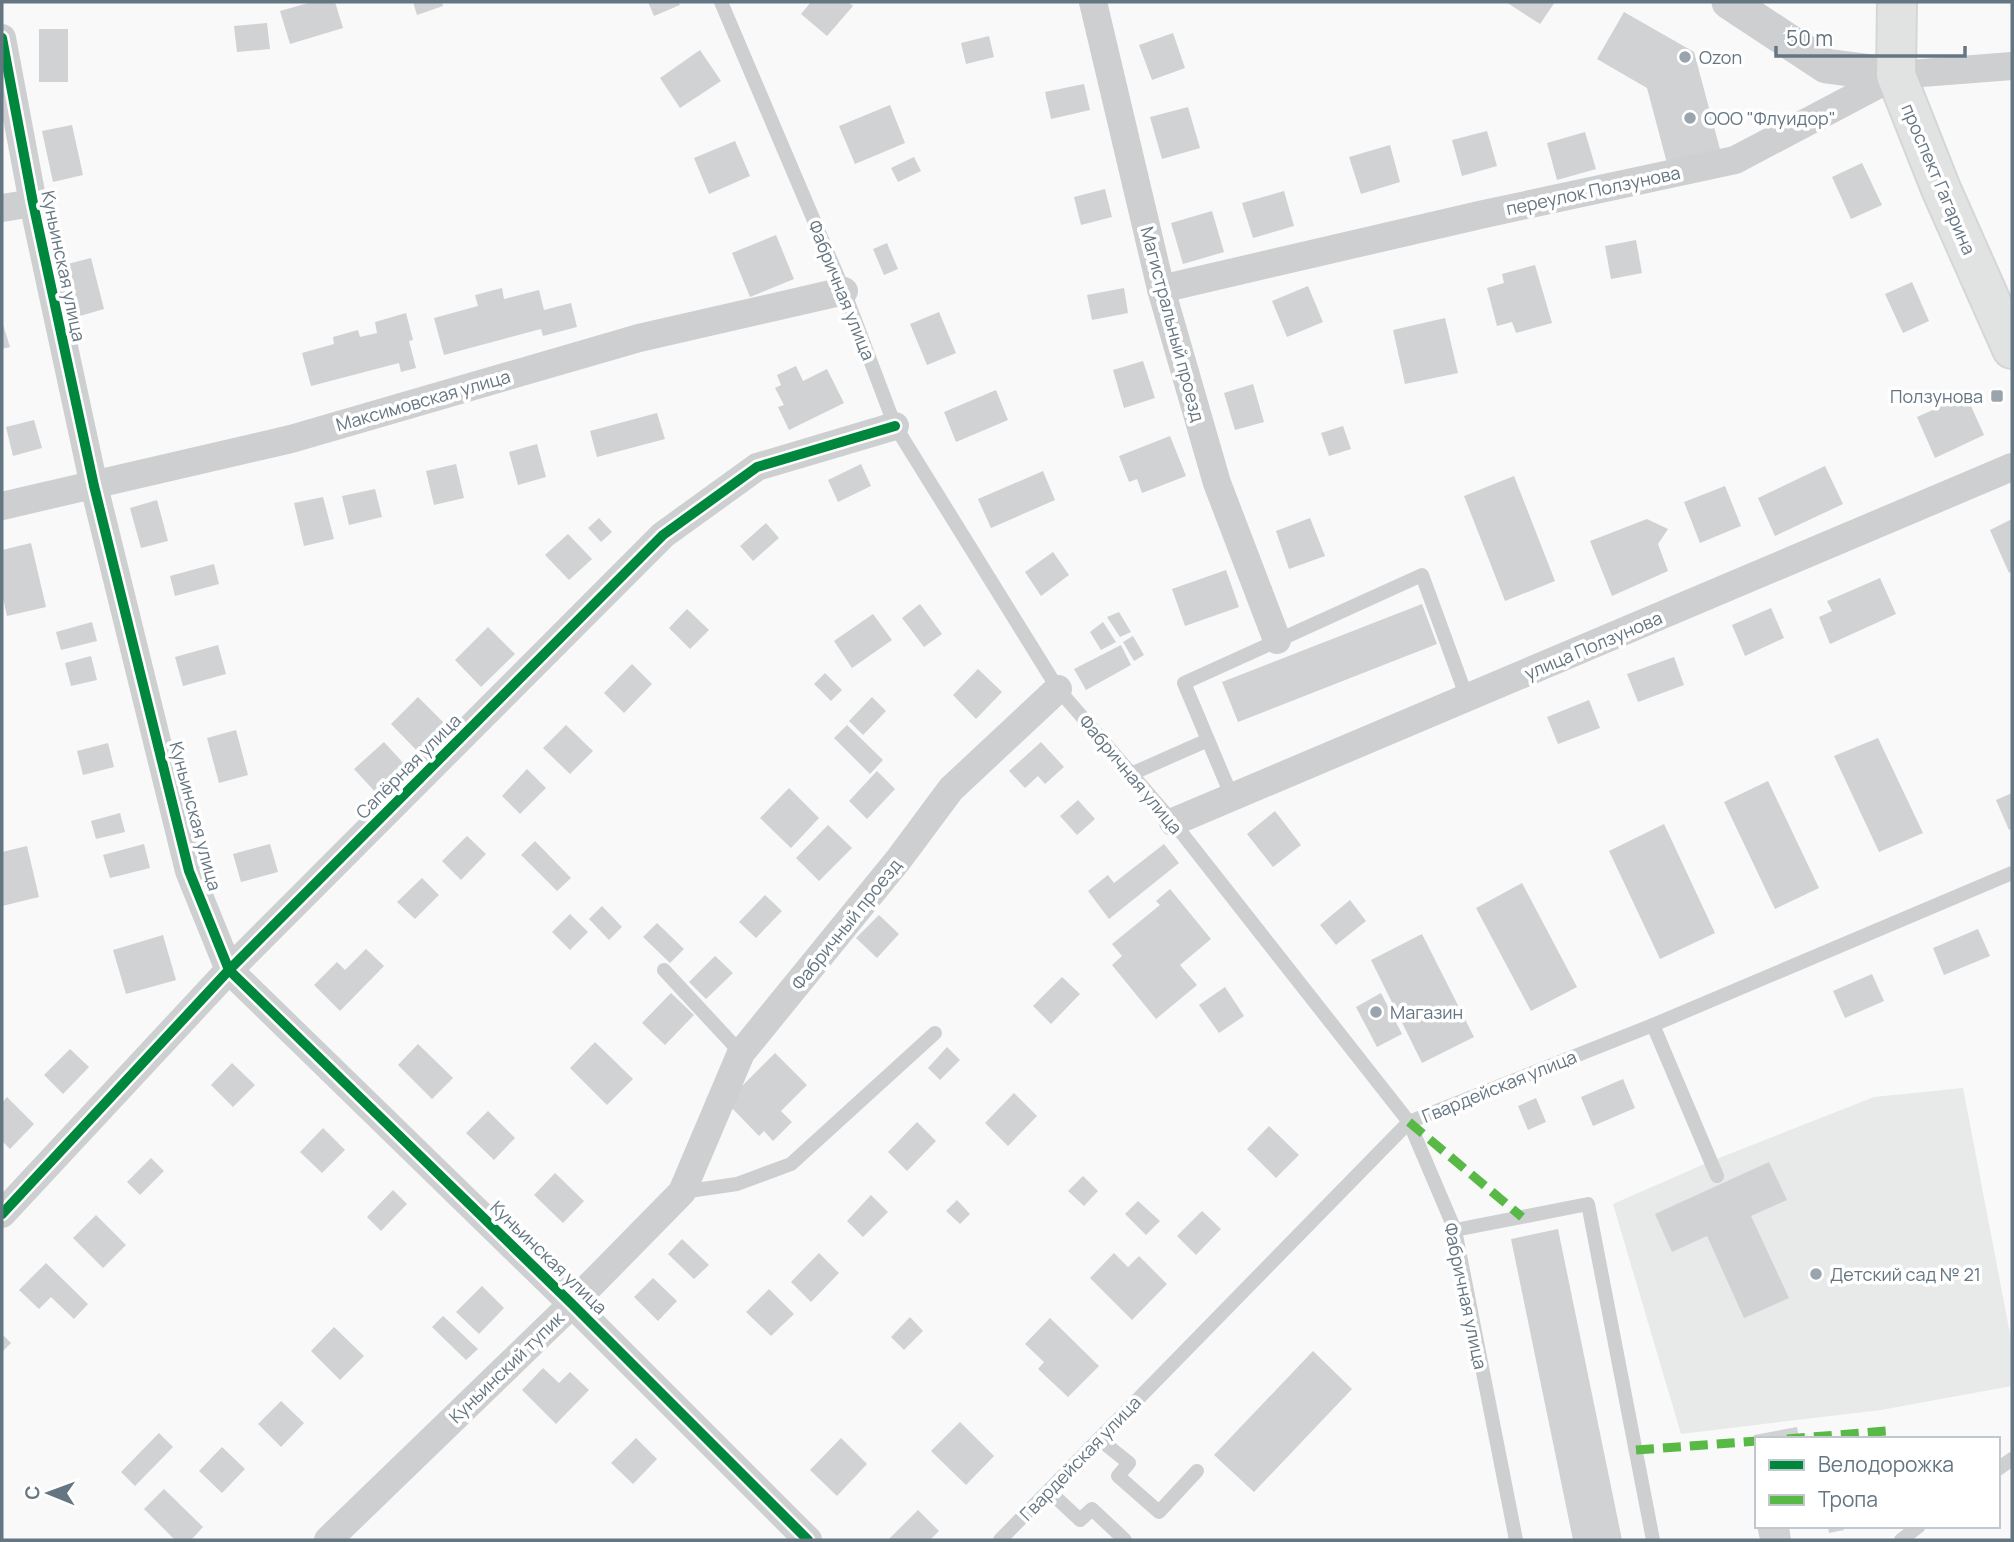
<svg xmlns="http://www.w3.org/2000/svg" width="2014" height="1542" font-family="Manrope,sans-serif">
<rect width="100%" height="100%" fill="#f9f9f9"/>
<!-- built -->
<polygon fill="#e8e9e9" points="1963,1088 2012,1344 2012,1386 1881,1410 1681,1434 1613,1204 1709,1162 1874,1097"/>
<!-- building -->
<g fill="#d0d2d3">
<polygon points="312,2 335,2 343,28 290,44 280,11"/>
<polygon points="413,2 442,2 443,6 417,15"/>
<polygon points="648,2 678,2 680,5 654,16"/>
<polygon points="811,2 848,2 853,6 827,36 801,14"/>
<polygon points="1506,2 1555,2 1540,24"/>
<polygon points="1624,12 1694,52 1721,153 1668,167 1647,88 1597,59"/>
<polygon points="267,23 270,49 237,52 234,26"/>
<rect x="39" y="29" width="29" height="53"/>
<polygon points="1173,33 1185,68 1152,80 1139,45"/>
<polygon points="989,36 994,57 966,64 961,43"/>
<polygon points="700,50 721,81 680,108 660,78"/>
<polygon points="1084,84 1090,110 1051,119 1045,92"/>
<polygon points="890,105 905,143 855,164 839,126"/>
<polygon points="1188,107 1200,148 1162,159 1150,117"/>
<polygon points="72,125 83,175 53,182 42,131"/>
<polygon points="1487,131 1497,166 1462,176 1452,140"/>
<polygon points="1585,132 1596,169 1557,180 1547,143"/>
<polygon points="735,141 750,176 709,194 694,158"/>
<polygon points="1390,145 1400,182 1361,194 1349,157"/>
<polygon points="914,157 921,171 898,182 891,168"/>
<polygon points="1862,163 1882,205 1851,219 1832,177"/>
<polygon points="1105,189 1112,217 1081,225 1074,197"/>
<polygon points="1284,191 1294,226 1253,238 1242,203"/>
<polygon points="1212,211 1224,252 1183,264 1171,223"/>
<polygon points="776,235 794,279 750,297 732,253"/>
<polygon points="1636,240 1642,273 1611,279 1605,246"/>
<polygon points="887,243 898,269 884,275 873,249"/>
<polygon points="91,258 104,309 73,318 60,266"/>
<polygon points="1535,265 1552,323 1516,333 1512,322 1497,326 1487,288 1504,283 1502,274"/>
<polygon points="1912,282 1929,321 1903,333 1885,294"/>
<polygon points="1308,286 1323,322 1287,337 1272,301"/>
<polygon points="502,288 504,299 539,290 544,310 571,303 577,327 543,336 541,329 444,355 434,318 478,306 475,295"/>
<polygon points="1124,288 1128,313 1092,320 1087,295"/>
<polygon points="939,312 956,353 927,365 910,324"/>
<polygon points="406,313 413,340 409,341 416,368 401,372 399,363 311,386 302,353 334,344 333,337 358,330 360,337 377,333 375,322"/>
<polygon points="1445,318 1458,373 1405,384 1393,330"/>
<polygon points="2,321 10,347 2,349"/>
<polygon points="1143,361 1155,398 1124,408 1113,370"/>
<polygon points="796,366 803,381 827,369 844,403 789,430 778,407 784,405 775,388 781,385 777,375"/>
<polygon points="1253,384 1264,422 1235,430 1224,393"/>
<polygon points="996,390 1008,420 956,442 944,412"/>
<polygon points="1966,395 1984,435 1935,458 1917,417"/>
<polygon points="657,413 665,439 597,457 590,431"/>
<polygon points="34,420 42,448 13,456 6,427"/>
<polygon points="1343,426 1351,449 1329,456 1321,433"/>
<polygon points="1170,436 1186,476 1142,493 1137,479 1129,482 1119,456"/>
<polygon points="537,444 546,477 518,485 509,452"/>
<polygon points="456,464 464,498 434,505 426,471"/>
<polygon points="861,464 871,486 838,502 828,480"/>
<polygon points="1825,466 1843,504 1775,536 1758,498"/>
<polygon points="1043,471 1055,500 991,528 978,499"/>
<polygon points="1514,476 1555,581 1505,601 1464,496"/>
<polygon points="1725,486 1741,526 1700,543 1684,502"/>
<polygon points="375,489 382,517 349,525 342,496"/>
<polygon points="323,497 334,539 304,546 294,503"/>
<polygon points="157,500 168,541 141,548 130,508"/>
<polygon points="599,518 612,532 601,542 588,528"/>
<polygon points="1310,518 1325,556 1289,569 1276,531"/>
<polygon points="1647,519 1668,529 1658,544 1668,571 1612,596 1590,541"/>
<polygon points="2012,519 2012,571 2009,573 1990,530"/>
<polygon points="766,523 779,538 753,561 740,546"/>
<polygon points="568,534 592,559 569,580 545,555"/>
<polygon points="31,543 46,607 7,616 2,594 2,550"/>
<polygon points="1053,552 1069,575 1041,596 1025,572"/>
<polygon points="214,564 219,584 175,596 170,576"/>
<polygon points="1226,570 1239,607 1185,626 1172,589"/>
<polygon points="1880,578 1896,614 1830,644 1819,617 1832,611 1827,601"/>
<polygon points="920,604 942,634 924,647 902,618"/>
<polygon points="1422,604 1437,644 1238,722 1222,682"/>
<polygon points="1771,608 1784,638 1745,656 1732,625"/>
<polygon points="687,609 709,630 690,649 669,628"/>
<polygon points="1119,612 1131,632 1120,637 1107,617"/>
<polygon points="873,614 892,640 852,668 834,641"/>
<polygon points="92,622 97,641 61,650 56,632"/>
<polygon points="1103,622 1116,642 1101,650 1090,632"/>
<polygon points="488,627 515,654 481,687 455,660"/>
<polygon points="1133,636 1144,655 1134,661 1123,642"/>
<polygon points="218,645 226,674 183,686 175,657"/>
<polygon points="1121,645 1131,665 1086,690 1074,669"/>
<polygon points="91,656 97,680 71,686 65,663"/>
<polygon points="1674,657 1684,685 1638,702 1627,674"/>
<polygon points="632,664 652,684 624,713 604,693"/>
<polygon points="978,669 1002,692 976,719 953,695"/>
<polygon points="825,673 842,690 831,701 814,684"/>
<polygon points="418,697 447,726 431,741 437,748 425,759 391,724"/>
<polygon points="872,697 886,711 863,735 849,721"/>
<polygon points="1589,700 1600,728 1558,744 1547,717"/>
<polygon points="566,725 593,751 570,774 543,748"/>
<polygon points="847,725 883,760 870,774 834,738"/>
<polygon points="236,730 248,775 219,783 207,738"/>
<polygon points="1878,738 1923,833 1879,852 1834,756"/>
<polygon points="384,742 407,767 378,795 354,769"/>
<polygon points="1041,742 1064,767 1045,784 1038,776 1025,788 1009,771"/>
<polygon points="108,743 114,767 83,775 77,751"/>
<polygon points="527,769 546,788 520,814 502,796"/>
<polygon points="877,771 895,789 867,819 849,801"/>
<polygon points="1768,781 1819,888 1775,909 1724,802"/>
<polygon points="789,788 819,818 791,848 760,818"/>
<polygon points="2012,793 2012,829 2009,830 1996,800"/>
<polygon points="1078,800 1095,819 1077,835 1060,816"/>
<polygon points="1275,811 1301,845 1273,867 1247,834"/>
<polygon points="120,813 125,832 96,839 91,821"/>
<polygon points="1664,824 1715,933 1660,959 1609,851"/>
<polygon points="828,825 852,848 819,881 796,858"/>
<polygon points="467,836 486,854 461,880 442,861"/>
<polygon points="535,841 571,878 557,891 521,855"/>
<polygon points="144,844 150,868 110,878 103,855"/>
<polygon points="270,844 278,872 241,882 233,854"/>
<polygon points="1164,844 1179,863 1109,919 1088,891 1108,875 1114,883"/>
<polygon points="27,846 39,897 2,906 2,852"/>
<polygon points="422,878 439,895 415,919 397,902"/>
<polygon points="1522,883 1577,987 1531,1011 1476,908"/>
<polygon points="1170,889 1211,939 1180,965 1197,985 1156,1019 1112,965 1122,956 1112,944 1160,905 1156,901"/>
<polygon points="765,895 782,911 756,938 739,922"/>
<polygon points="1350,900 1366,921 1336,945 1320,925"/>
<polygon points="602,906 622,927 609,940 589,919"/>
<polygon points="570,914 588,932 570,950 552,932"/>
<polygon points="879,915 899,934 877,958 856,938"/>
<polygon points="657,923 684,949 670,963 643,937"/>
<polygon points="1978,929 1990,956 1944,975 1933,948"/>
<polygon points="1422,934 1474,1037 1422,1063 1371,960"/>
<polygon points="163,935 176,980 126,994 113,950"/>
<polygon points="366,949 384,966 340,1011 314,985 337,962 345,970"/>
<polygon points="715,956 733,973 706,999 689,982"/>
<polygon points="1872,974 1884,1001 1845,1018 1833,991"/>
<polygon points="1062,977 1080,994 1051,1024 1033,1006"/>
<polygon points="1225,987 1244,1016 1219,1033 1199,1005"/>
<polygon points="671,993 694,1015 665,1045 642,1023"/>
<polygon points="1381,993 1402,1034 1377,1047 1356,1007"/>
<polygon points="595,1042 633,1079 607,1105 570,1068"/>
<polygon points="418,1044 453,1078 432,1099 398,1065"/>
<polygon points="947,1047 960,1060 940,1080 928,1068"/>
<polygon points="70,1049 89,1067 63,1094 44,1075"/>
<polygon points="775,1053 807,1085 781,1111 792,1122 773,1141 764,1131 759,1136 726,1102"/>
<polygon points="232,1063 255,1085 233,1107 211,1085"/>
<polygon points="1623,1079 1635,1108 1593,1126 1581,1097"/>
<polygon points="1014,1093 1037,1116 1008,1146 985,1123"/>
<polygon points="7,1097 34,1124 10,1149 2,1141 2,1103"/>
<polygon points="1536,1098 1546,1122 1528,1130 1518,1106"/>
<polygon points="488,1111 515,1138 494,1160 466,1133"/>
<polygon points="917,1122 936,1141 907,1171 888,1152"/>
<polygon points="1269,1126 1299,1155 1276,1178 1247,1149"/>
<polygon points="323,1128 345,1150 322,1173 300,1152"/>
<polygon points="151,1158 164,1171 140,1195 127,1182"/>
<polygon points="1769,1162 1787,1200 1751,1216 1789,1298 1744,1318 1707,1236 1672,1252 1655,1214"/>
<polygon points="555,1173 584,1201 563,1223 534,1195"/>
<polygon points="1083,1176 1098,1191 1084,1206 1068,1191"/>
<polygon points="393,1190 407,1204 381,1231 367,1217"/>
<polygon points="871,1195 888,1212 863,1237 847,1221"/>
<polygon points="957,1200 970,1214 960,1224 946,1211"/>
<polygon points="1138,1201 1160,1221 1146,1235 1125,1214"/>
<polygon points="1202,1211 1221,1229 1196,1255 1177,1236"/>
<polygon points="96,1215 126,1245 103,1268 73,1238"/>
<polygon points="1558,1229 1622,1540 1573,1540 1511,1239"/>
<polygon points="682,1239 709,1265 694,1279 668,1254"/>
<polygon points="819,1253 839,1273 811,1302 791,1282"/>
<polygon points="1114,1253 1128,1267 1139,1256 1167,1284 1132,1320 1090,1278"/>
<polygon points="46,1263 88,1304 74,1319 51,1297 39,1309 19,1290"/>
<polygon points="653,1278 677,1301 658,1321 634,1297"/>
<polygon points="482,1286 504,1308 479,1334 456,1312"/>
<polygon points="769,1289 794,1314 771,1336 746,1312"/>
<polygon points="443,1316 478,1349 466,1360 432,1327"/>
<polygon points="910,1317 923,1331 904,1350 891,1337"/>
<polygon points="1050,1318 1099,1366 1068,1397 1038,1369 1044,1362 1025,1344"/>
<polygon points="334,1327 364,1356 340,1380 311,1351"/>
<polygon points="2,1334 11,1343 2,1352"/>
<polygon points="1313,1351 1352,1389 1254,1492 1214,1455"/>
<polygon points="543,1368 559,1383 570,1372 589,1390 556,1424 522,1390"/>
<polygon points="281,1401 304,1423 281,1447 258,1424"/>
<polygon points="960,1422 994,1456 966,1485 931,1451"/>
<polygon points="1797,1427 1799,1439 1755,1439 1754,1435"/>
<polygon points="159,1433 173,1447 135,1486 121,1472"/>
<polygon points="636,1438 657,1459 633,1484 611,1463"/>
<polygon points="841,1438 867,1464 837,1496 810,1470"/>
<polygon points="222,1447 245,1469 222,1493 199,1471"/>
<polygon points="164,1489 203,1527 191,1540 175,1540 144,1509"/>
<polygon points="918,1510 939,1531 930,1540 888,1540"/>
<polygon points="1757,1526 1789,1526 1791,1540 1760,1540"/>
<polygon points="1828,1526 1843,1526 1844,1530 1829,1533"/>
</g>
<g fill="none" stroke-linecap="round" stroke-linejoin="round">
<defs>
<polyline id="secondary" points="1897,2 1896,75 1941,189 2012,349"/>
</defs>
<!-- secondary casing -->
<use href="#secondary" stroke="#d5d6d7" stroke-width="42"/>
<!-- service -->
<g stroke="#cecfd0" stroke-width="14">
<polyline points="721,2 844,291 895,426 1058,689 1173,822 1409,1122 1455,1230 1516,1540"/>
<polyline points="1131,774 1208,740"/>
<polyline points="1232,797 1184,683 1422,575 1467,698"/>
<polyline points="664,970 741,1053"/>
<polyline points="1653,1025 1717,1176"/>
<polyline points="682,1192 737,1184 791,1164 935,1033"/>
<polyline points="1455,1230 1588,1204 1653,1540"/>
<polyline points="1099,1439 1129,1463 1118,1476 1159,1512 1197,1471"/>
<polyline points="1998,1469 2012,1459"/>
<polyline points="1049,1491 1080,1520 1092,1509 1125,1540"/>
<polyline points="1000,1540 1409,1122 1653,1025 2012,873"/>
<polyline points="1901,1540 1919,1526"/>
</g>
<!-- minor -->
<g stroke="#cecfd0" stroke-width="28">
<polyline points="1093,2 1161,289 1217,483 1277,640"/>
<polyline points="2,38 33,203 94,486 189,871 229,970 572,1304 808,1540"/>
<polyline points="2,208 33,203"/>
<polyline points="1161,289 1484,214 1735,160 1896,75 2012,66"/>
<polyline points="2,506 291,439 639,338 844,291"/>
<polyline points="1173,822 2012,467"/>
<polyline points="2,1214 229,970 663,535 757,467 895,426"/>
<polyline points="328,1540 572,1304 682,1192 741,1053 899,859 951,789 1058,689"/>
</g>
<!-- tertiary -->
<polyline stroke="#cecfd0" stroke-width="35" points="1729,2 1826,66 1896,75"/>
<!-- secondary -->
<use href="#secondary" stroke="#e1e2e2" stroke-width="38"/>
<!-- quiet -->
<g stroke="#58b947" stroke-width="9" stroke-dasharray="18 9" stroke-linecap="butt">
<polyline points="1409,1122 1522,1217"/>
<polyline points="1787,1439 1886,1431"/>
<polyline points="1636,1450 1757,1441"/>
</g>
<defs>
<g id="cycleway">
<polyline points="2,38 33,203 94,486 189,871 229,970 572,1304 808,1540"/>
<polyline points="2,1214 229,970 663,535 757,467 895,426"/>
</g>
</defs>
<!-- cycleway casing -->
<use href="#cycleway" stroke="#fff" stroke-width="15"/>
<!-- cycleway -->
<use href="#cycleway" stroke="#00873e" stroke-width="10"/>
</g>
<!-- markers -->
<g fill="#99a4ac" stroke="#fff" stroke-width="2.5">
<circle cx="1685" cy="57" r="7"/>
<circle cx="1690" cy="118" r="7"/>
<rect x="1990" y="389" width="14" height="14" rx="3.5"/>
<circle cx="1376" cy="1012" r="7"/>
<circle cx="1816" cy="1274" r="7"/>
</g>
<g text-anchor="middle" dominant-baseline="central" stroke-width="7" stroke-linejoin="round" paint-order="stroke">
<!-- poi labels -->
<g font-size="18" fill="#657683" stroke="#fff" text-anchor="start">
<text x="1699" y="57">Ozon</text>
<text x="1704" y="118">ООО "Флуидор"</text>
<text x="1983" y="396" text-anchor="end">Ползунова</text>
<text x="1390" y="1012">Магазин</text>
<text x="1830" y="1274">Детский сад № 21</text>
</g>
<!-- street labels -->
<g font-size="18" fill="#657683" stroke="#fff">
<text transform="translate(1939 179) rotate(67)">проспект Гагарина</text>
<text transform="translate(1593 190) rotate(-12)">переулок Ползунова</text>
<text transform="translate(64 266) rotate(78)">Куньинская улица</text>
<text transform="translate(842 290) rotate(68)">Фабричная улица</text>
<text transform="translate(1173 324) rotate(75)">Магистральный проезд</text>
<text transform="translate(423 400) rotate(-16)">Максимовская улица</text>
<text transform="translate(1593 645) rotate(-23)">улица Ползунова</text>
<text transform="translate(408 766) rotate(-45)">Сапёрная улица</text>
<text transform="translate(1131 774) rotate(50)">Фабричная улица</text>
<text transform="translate(196 816) rotate(75)">Куньинская улица</text>
<text transform="translate(846 924) rotate(-51)">Фабричный проезд</text>
<text transform="translate(1499 1086) rotate(-22)">Гвардейская улица</text>
<text transform="translate(549 1257) rotate(44)">Куньинская улица</text>
<text transform="translate(1466 1296) rotate(78)">Фабричная улица</text>
<text transform="translate(506 1367) rotate(-44)">Куньинский тупик</text>
<text transform="translate(1080 1458) rotate(-46)">Гвардейская улица</text>
</g>
</g>
<!-- border -->
<rect width="2014" height="1542" fill="none" stroke="#657683" stroke-width="7"/>
<!-- legend -->
<rect x="1755" y="1437" width="245" height="91" fill="#ffffff" stroke="#c1c8cd" stroke-width="2"/>
<rect x="1769" y="1460" width="35" height="10" fill="#00873e" stroke="#c1c8cd" stroke-width="2"/>
<text x="1818" y="1472" font-size="21" fill="#657683">Велодорожка</text>
<rect x="1769" y="1495" width="35" height="10" fill="#58b947" stroke="#c1c8cd" stroke-width="2"/>
<text x="1818" y="1507" font-size="21" fill="#657683">Тропа</text>
<!-- north arrow -->
<g transform="translate(49 1493) rotate(271)" stroke="#ffffff" stroke-width="5" paint-order="stroke">
<path d="M0-5L12 26L0 18L-12 26Z" fill="#657683"/>
<text y="-10" font-size="19" font-weight="bold" text-anchor="middle" fill="#657683">С</text>
</g>
<!-- scale -->
<path d="M1776 46v10h189v-10" fill="none" stroke="#657683" stroke-width="3.5"/>
<text x="1786" y="46" font-size="21" fill="#657683" stroke="#ffffff" stroke-width="5" paint-order="stroke">50 m</text>
</svg>
